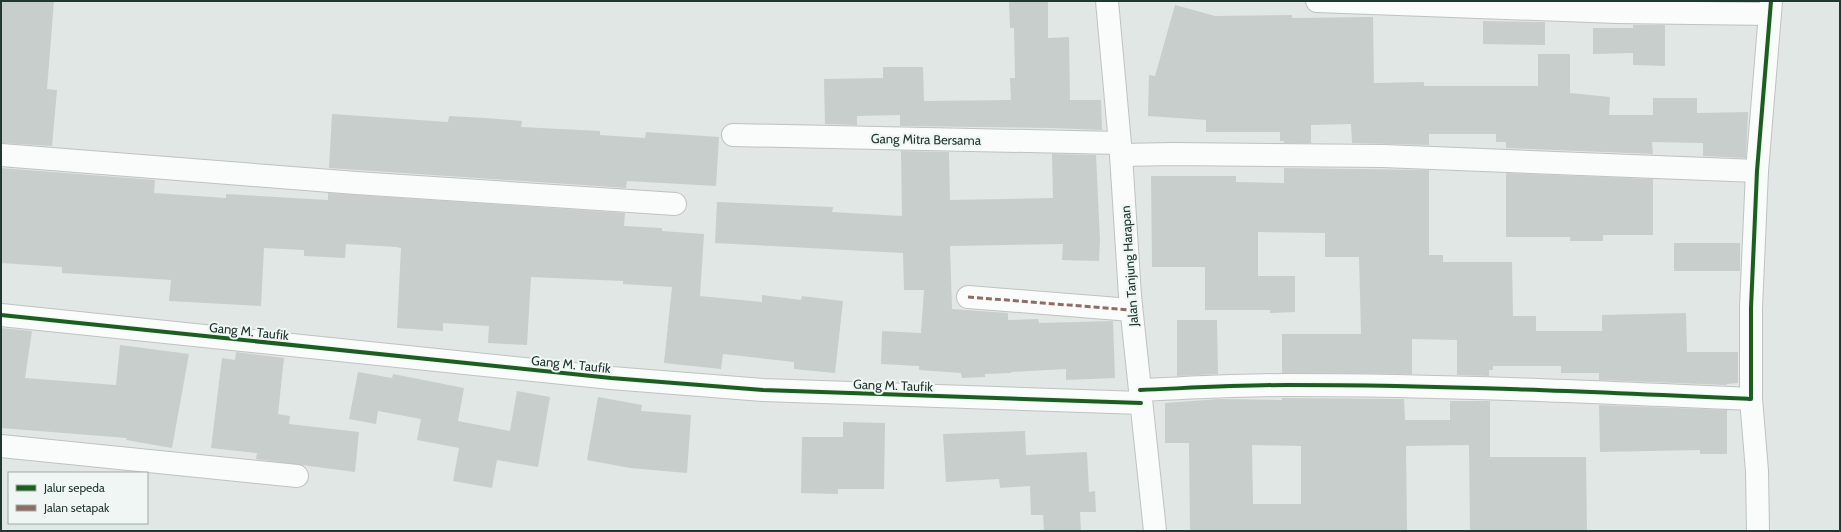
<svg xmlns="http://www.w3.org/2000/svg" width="1841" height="532" font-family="Cabin,sans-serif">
<rect width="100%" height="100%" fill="#e1e7e4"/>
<!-- building -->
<g fill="#c8cecc" fill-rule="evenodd">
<polygon points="1,1 54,1 47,89 57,90 52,146 1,143"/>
<polygon points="1009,1 1048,1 1048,38 1069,37 1070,100 1101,100 1102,130 1052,128 900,126 900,115 857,116 857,125 825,124 824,79 883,78 883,67 923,67 924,101 1011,100 1010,78 1015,78 1014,28 1010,28"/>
<polygon points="1175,5 1215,16 1292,15 1292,18 1373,17 1374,83 1424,82 1424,86 1538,86 1538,54 1570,54 1570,93 1610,97 1609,115 1653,115 1653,98 1697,98 1697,113 1748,112 1746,158 1703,156 1703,143 1652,142 1653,154 1506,148 1506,142 1496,142 1496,134 1429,134 1429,145 1352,143 1351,124 1311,125 1311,143 1284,143 1284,141 1280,141 1280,132 1206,132 1206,120 1148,116 1149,75 1155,76"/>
<polygon points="1483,21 1545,22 1545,45 1483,44"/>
<polygon points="1633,25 1665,25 1665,66 1633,65 1633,53 1593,54 1593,28 1633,28"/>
<polygon points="332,114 448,122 449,116 485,118 522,121 521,127 600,131 600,135 645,138 646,132 719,137 716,186 627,181 626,188 329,168"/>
<polygon points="901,151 949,152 950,200 1053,198 1052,154 1096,155 1100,240 1099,261 1062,260 1063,244 950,246 952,309 1008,313 1008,320 1038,319 1039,323 1113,321 1115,378 1066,380 1066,369 1011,372 1011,373 985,374 985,377 962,378 961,373 919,370 919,366 881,364 882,331 921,333 924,290 904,290 903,253 715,243 717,202 833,207 832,212 902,216"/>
<polygon points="1,168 155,180 154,193 226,198 226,194 328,200 328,193 625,213 624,226 662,228 662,231 704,234 700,296 762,302 762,295 801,300 802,296 843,301 835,373 794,369 794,362 723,354 721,369 664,363 672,287 623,284 623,281 531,277 527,345 488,343 489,326 443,323 443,331 397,328 401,248 396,247 346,244 345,258 304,256 304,250 264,248 261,306 169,301 171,280 62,273 62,267 1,263"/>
<polygon points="1284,168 1429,170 1429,255 1443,255 1443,262 1512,262 1513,316 1536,316 1536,331 1602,331 1602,315 1686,313 1687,352 1738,352 1738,383 1727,384 1727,385 1599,380 1599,373 1561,373 1561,366 1493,366 1493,370 1489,370 1489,376 1457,375 1457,340 1412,339 1412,374 1282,373 1282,334 1361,334 1359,257 1325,257 1325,233 1258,232 1258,276 1295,276 1295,312 1270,313 1270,310 1205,310 1205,267 1152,267 1151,176 1236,176 1236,182 1284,183"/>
<polygon points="1506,173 1653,179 1653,235 1603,235 1603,241 1570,241 1570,237 1506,237"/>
<rect x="1674" y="243" width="66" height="28"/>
<polygon points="1177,320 1217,320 1218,374 1177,376"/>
<polygon points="1,328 32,331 25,378 116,385 120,345 189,354 172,448 126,440 127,438 1,428"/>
<polygon points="236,352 284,358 278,414 290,416 289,424 359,432 355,472 256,459 257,453 211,448 222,358 235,360"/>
<polygon points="358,372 392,378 393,374 464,388 458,421 510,431 517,391 550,397 538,467 497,460 492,488 453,481 459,448 417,440 421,419 378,411 376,424 349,419"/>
<polygon points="598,397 642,405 641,411 691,415 687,473 630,468 587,460"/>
<path d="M1282,398l122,1 1,21h45v-19h40v56h96l1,74h-117l-1,-86 -63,1 1,85h-217l-1,-88h-24v-40l54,-4 63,1zM1252,445l49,1v58h-48z"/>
<polygon points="1599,405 1727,410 1727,454 1700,454 1700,450 1600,452"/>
<polygon points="843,422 885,423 884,489 838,489 838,494 801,493 802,437 843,437"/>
<polygon points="1025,431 1026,455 1087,452 1089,492 1095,491 1096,512 1080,512 1081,531 1044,531 1043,515 1031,515 1030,486 1000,488 999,479 946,482 943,434"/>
</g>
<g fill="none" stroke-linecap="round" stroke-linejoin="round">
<defs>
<g id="minor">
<polyline points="1107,1 1121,155 1130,296 1155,531"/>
<polyline points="1317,1 1617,12 1770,14"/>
<polyline points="733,135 1119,143"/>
<polyline points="1,155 356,183 675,204"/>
<polyline points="1121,155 1173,154 1383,156 1757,171"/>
<polyline points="968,297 1131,310"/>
<polyline points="1,315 611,378 763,390 1141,403"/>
<path d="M1140,390c49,-2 98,-5 147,-5 155,0 309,7 464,14v-91l6,-137 14,-170"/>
<polyline points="1751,399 1757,471 1758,531"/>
<polyline points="1,446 297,476"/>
</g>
</defs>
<!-- minor casing -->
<use href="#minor" stroke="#bec3c1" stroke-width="24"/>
<!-- minor -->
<use href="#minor" stroke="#fafbfb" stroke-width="22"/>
<!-- quiet -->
<polyline stroke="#8d6e63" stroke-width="3" stroke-dasharray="6 3" stroke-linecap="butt" points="968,297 1131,310"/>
<defs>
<g id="cycleway">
<polyline points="1,315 611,378 763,390 1141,403"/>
<path d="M1140,390c49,-2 98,-5 147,-5 155,0 309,7 464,14v-91l6,-137 14,-170"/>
</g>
</defs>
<!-- cycleway casing -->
<use href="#cycleway" stroke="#eff6f3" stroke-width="6"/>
<!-- cycleway -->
<use href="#cycleway" stroke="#1b5e20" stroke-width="4"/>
</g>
<g text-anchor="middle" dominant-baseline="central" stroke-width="4" stroke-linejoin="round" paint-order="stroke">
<!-- street labels -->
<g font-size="13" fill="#213832" stroke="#eff6f3">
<text transform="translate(926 139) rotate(1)">Gang Mitra Bersama</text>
<text transform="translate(1129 266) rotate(-94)">Jalan Tanjung Harapan</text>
<text transform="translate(249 331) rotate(6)">Gang M. Taufik</text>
<text transform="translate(571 364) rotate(6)">Gang M. Taufik</text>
<text transform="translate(893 385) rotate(2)">Gang M. Taufik</text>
</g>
</g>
<!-- border -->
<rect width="1841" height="532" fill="none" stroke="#213832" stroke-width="4"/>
<!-- legend -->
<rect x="8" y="472" width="140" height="52" fill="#eff6f3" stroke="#9daaa6"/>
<rect x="16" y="485" width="20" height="6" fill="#1b5e20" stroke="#9daaa6"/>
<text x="44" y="492" font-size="12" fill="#213832">Jalur sepeda</text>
<rect x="16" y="505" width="20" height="6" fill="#8d6e63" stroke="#9daaa6"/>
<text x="44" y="512" font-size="12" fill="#213832">Jalan setapak</text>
</svg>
